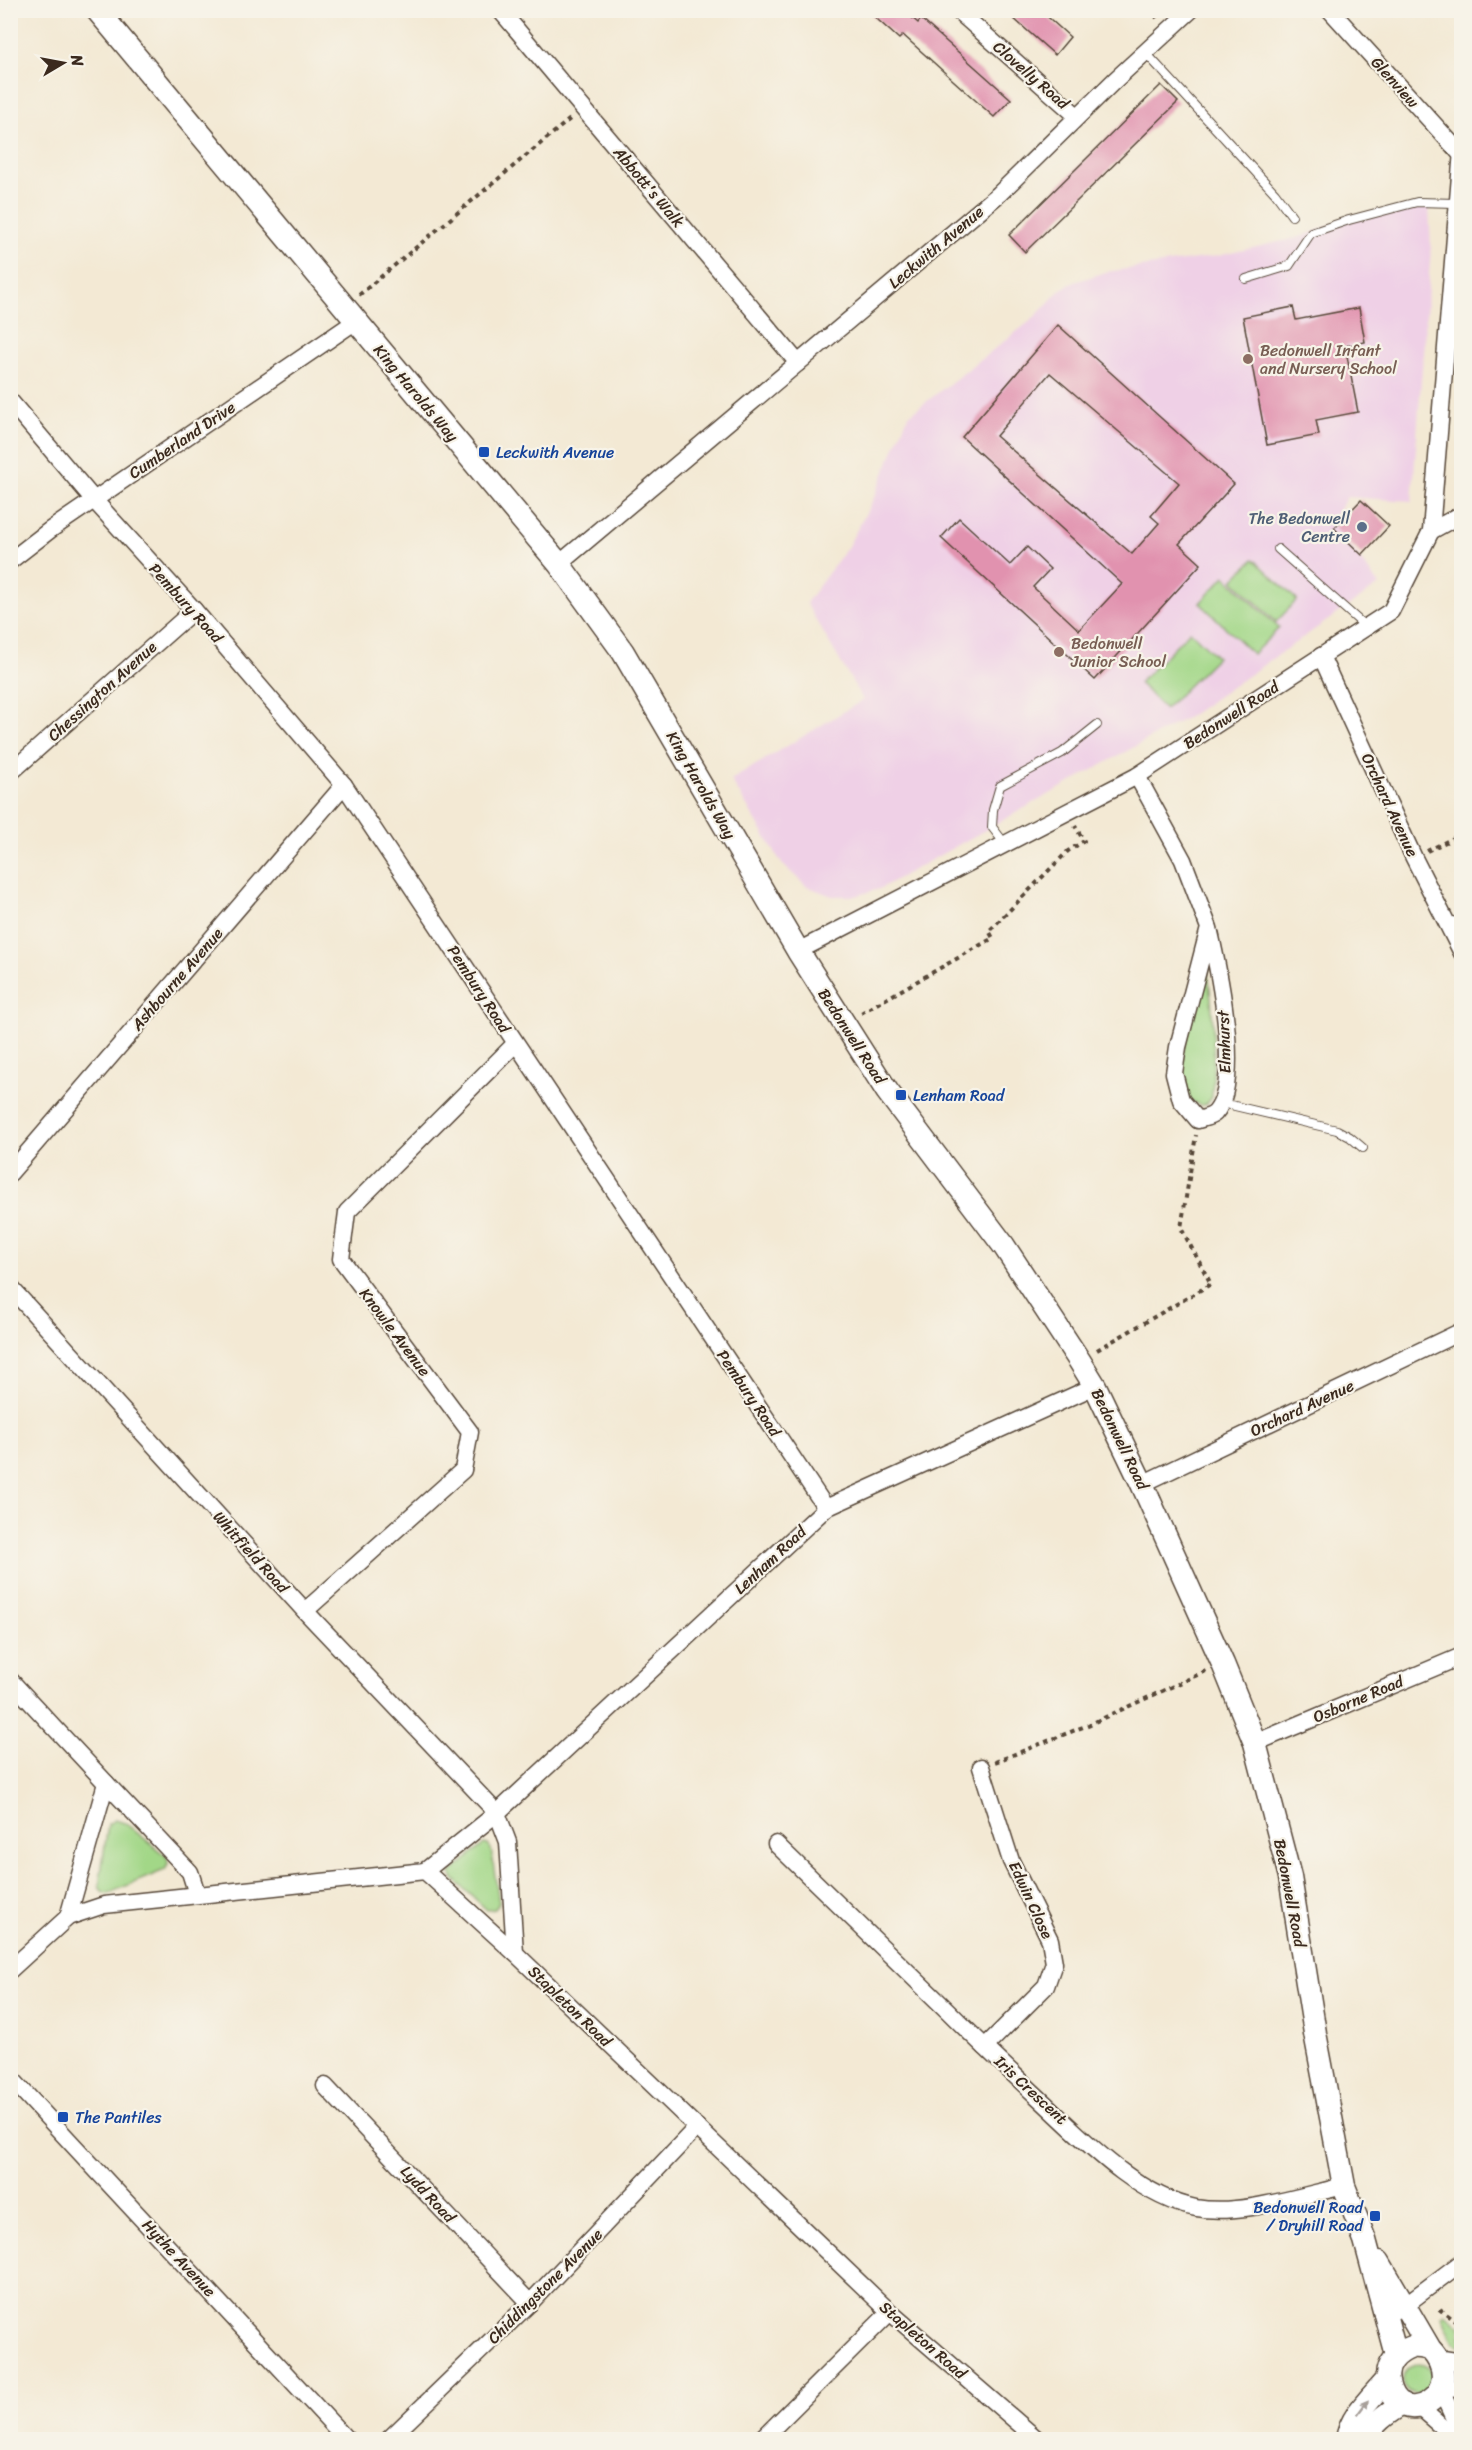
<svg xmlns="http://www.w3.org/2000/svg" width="1472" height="2450" font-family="Sriracha,sans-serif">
<rect width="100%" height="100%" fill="#f7f3e8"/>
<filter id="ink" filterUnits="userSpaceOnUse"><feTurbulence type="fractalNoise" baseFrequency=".0167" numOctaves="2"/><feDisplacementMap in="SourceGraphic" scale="12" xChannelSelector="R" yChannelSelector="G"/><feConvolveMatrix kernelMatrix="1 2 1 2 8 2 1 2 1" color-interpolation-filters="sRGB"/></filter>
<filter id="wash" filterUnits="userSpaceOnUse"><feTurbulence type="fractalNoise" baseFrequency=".008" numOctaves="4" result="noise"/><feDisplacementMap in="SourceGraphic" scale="24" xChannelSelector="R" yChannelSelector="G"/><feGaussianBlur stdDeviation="1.35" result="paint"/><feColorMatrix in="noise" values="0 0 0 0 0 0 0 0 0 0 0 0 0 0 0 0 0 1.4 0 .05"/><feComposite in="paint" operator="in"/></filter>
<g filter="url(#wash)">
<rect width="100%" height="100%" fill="#f3e9d4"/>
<!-- built -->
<polygon fill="#efd0e6" points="1429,207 1431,248 1412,501 1347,497 1332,521 1379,585 1188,717 879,889 855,896 832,896 806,886 782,864 731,780 863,700 806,603 847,548 873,500 908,416 1033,319 1061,289 1075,282 1106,272 1218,256 1300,237 1356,215"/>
<!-- green -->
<g fill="#a2d787" stroke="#6e8052" stroke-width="1.5">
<polygon points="1254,559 1297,600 1276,622 1233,580"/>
<polygon points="1225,576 1279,628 1253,654 1200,603"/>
<polygon points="1190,631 1217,657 1165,709 1139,683"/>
<path d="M1207,967c7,44 8,86 5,130 -4,6 -7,10 -15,7 -36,-15 2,-111 10,-137z"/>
<polygon points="115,1820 125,1823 167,1857 168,1864 165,1870 109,1893 103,1892 99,1887 108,1824"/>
<polygon points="484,1844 488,1845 491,1849 499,1903 495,1909 487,1910 453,1878 451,1873"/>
<polygon points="1445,2313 1461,2326 1461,2345 1454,2342 1442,2316"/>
<circle cx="1418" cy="2379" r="15"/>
</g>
<g id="blocks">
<!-- building -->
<g fill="#e192af" fill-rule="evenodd">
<polygon points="867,10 903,10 918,23 921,19 1011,99 994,117 903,35 899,39"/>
<polygon points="1004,10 1040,10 1070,37 1055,55"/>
<polygon points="1161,85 1178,102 1025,252 1009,235"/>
<polygon points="1293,307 1296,320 1359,308 1365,342 1345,346 1358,412 1316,420 1319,435 1267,445 1243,317"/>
<path d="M1058,325l176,159 -55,60 22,20 -106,116 -154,-142 18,-20 51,47 17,-18 23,22 -17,18 46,43 43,-46 -160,-147zM1050,373l129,110 -28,33 8,7 -27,31 -136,-118z"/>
<polygon points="1361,500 1389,526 1362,555 1334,528"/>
</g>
</g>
</g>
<g filter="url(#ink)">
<use href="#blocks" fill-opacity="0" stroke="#574739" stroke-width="1.5"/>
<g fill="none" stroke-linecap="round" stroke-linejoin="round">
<defs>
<g id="lane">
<polyline points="1145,52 1275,193 1292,216"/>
<polyline points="1246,279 1289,266 1311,233 1349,220 1417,202 1456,203"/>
<polyline points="1278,549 1366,627"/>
<polyline points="1005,844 992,827 993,810 1000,786 1062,753 1097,725"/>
<polyline points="1449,924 1462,918"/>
<polyline points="1222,1103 1337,1130 1350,1137 1363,1148"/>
</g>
<g id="street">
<polyline points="500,10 798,363"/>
<polyline points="957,10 1077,116"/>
<polyline points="1330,10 1460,153"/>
<polyline points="10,401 94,500 194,610 344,785 826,1508"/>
<polyline points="1431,531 1462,514"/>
<polyline points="10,561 50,530 356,321"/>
<polyline points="559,564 999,194 1114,81 1191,10"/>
<polyline points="1321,656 1414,858 1462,953"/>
<polyline points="10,773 194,610"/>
<path d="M1137,776l46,84 26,68 -31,119 -4,26 7,27 17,20c6,-2 13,-3 17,-7 28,-31 3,-146 -6,-185"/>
<polyline points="798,951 1137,776 1391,611 1431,531 1462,151"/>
<polyline points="10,1173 344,785"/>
<polyline points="10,1287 305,1611 497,1813 508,1842 515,1953"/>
<polyline points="1142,1484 1462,1331"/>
<polyline points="305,1611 463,1470 470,1432 341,1259 347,1212 515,1044"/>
<polyline points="10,1680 106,1783 68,1917"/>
<polyline points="1255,1743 1462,1656"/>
<polyline points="981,1767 1011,1861 1050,1940 1054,1963 1046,1986 985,2047"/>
<polyline points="106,1783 190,1872 197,1894"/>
<path d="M776,1844c57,56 115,112 173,168 30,30 61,59 92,88 42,39 97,97 155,108 44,8 104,-12 148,-22"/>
<polyline points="425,1871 497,1813 826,1508 1095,1386"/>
<polyline points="10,1970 68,1917 104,1905 425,1871 515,1953 890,2312 1038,2440"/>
<polyline points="10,2077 347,2440"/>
<polyline points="325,2086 530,2303"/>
<polyline points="1394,2311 1405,2305 1462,2262"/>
<polyline points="1443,2359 1462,2362"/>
<polyline points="1446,2390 1462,2387"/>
<polyline points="1443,2395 1462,2436"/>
<polyline points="1420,2408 1457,2440"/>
<polyline points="388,2440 530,2303 697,2127"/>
<polyline points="761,2440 890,2312"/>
</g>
<g id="secondary">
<polyline points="97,10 559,564 623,652 798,951 887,1091 1004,1246 1079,1360 1095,1386 1142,1484 1223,1664 1255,1743 1290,1877 1315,2033 1344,2186 1365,2240 1396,2355"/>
<path d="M1379,2262l51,87c42,44 -32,87 -42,33 -4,-17 9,-30 24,-35 6,-1 13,1 18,2"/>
<path d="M1347,2440c3,-24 25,-43 40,-61"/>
<path d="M1364,2440c9,-17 22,-26 38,-36"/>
</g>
</defs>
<!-- lane casing -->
<use href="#lane" stroke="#574739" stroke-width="10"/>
<!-- street casing -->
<use href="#street" stroke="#574739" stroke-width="19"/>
<!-- secondary casing -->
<use href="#secondary" stroke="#574739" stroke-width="25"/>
<!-- path -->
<g stroke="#574739" stroke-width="4" stroke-dasharray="4.5 4.5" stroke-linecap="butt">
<polyline points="1150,10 1157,18"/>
<polyline points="359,295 570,119"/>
<polyline points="1427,851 1462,834"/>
<polyline points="861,1013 993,938 989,931 1068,851 1084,841 1075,826"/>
<polyline points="1097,1350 1211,1284 1181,1228 1196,1135"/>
<polyline points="995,1762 1088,1725 1206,1671"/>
<polyline points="1440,2309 1462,2326"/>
</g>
<!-- lane -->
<use href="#lane" stroke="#fff" stroke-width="8"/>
<!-- street -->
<use href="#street" stroke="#fff" stroke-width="16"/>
<!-- secondary -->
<use href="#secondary" stroke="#fff" stroke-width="22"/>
</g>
<!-- one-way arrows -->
<defs><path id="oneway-solid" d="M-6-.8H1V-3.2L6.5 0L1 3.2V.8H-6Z" transform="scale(1.5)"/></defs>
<use fill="#a79f9a" href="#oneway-solid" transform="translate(1363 2407) rotate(-53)"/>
</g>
<!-- markers -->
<g fill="#8d6e63" stroke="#f7f3e8" stroke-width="2">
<circle cx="1248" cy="359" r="6"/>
<circle cx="1059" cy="652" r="6"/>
</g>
<g fill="#1a4fb4" stroke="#f7f3e8" stroke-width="2">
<rect x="478" y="446" width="12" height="12" rx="3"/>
<rect x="895" y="1089" width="12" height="12" rx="3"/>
<rect x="57" y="2111" width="12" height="12" rx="3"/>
<rect x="1369" y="2210" width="12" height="12" rx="3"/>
</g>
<circle fill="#5c6f8a" stroke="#f7f3e8" stroke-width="2" cx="1362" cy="527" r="6"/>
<g text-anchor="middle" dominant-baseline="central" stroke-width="4.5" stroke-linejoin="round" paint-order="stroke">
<!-- street labels -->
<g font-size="16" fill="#3b2a1e" stroke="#f7f3e8">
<text transform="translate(1031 75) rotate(41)">Clovelly Road</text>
<text transform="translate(1395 82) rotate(48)">Glenview</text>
<text transform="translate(649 187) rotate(50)">Abbott's Walk</text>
<text transform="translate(936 247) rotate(-40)">Leckwith Avenue</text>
<text transform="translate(416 393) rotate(50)">King Harolds Way</text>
<text transform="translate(182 440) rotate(-34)">Cumberland Drive</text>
<text transform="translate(186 603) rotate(48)">Pembury Road</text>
<text transform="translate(102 691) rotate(-42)">Chessington Avenue</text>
<text transform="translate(1231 715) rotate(-33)">Bedonwell Road</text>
<text transform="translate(701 785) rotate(60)">King Harolds Way</text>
<text transform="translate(1390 805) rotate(65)">Orchard Avenue</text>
<text transform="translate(177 979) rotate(-49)">Ashbourne Avenue</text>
<text transform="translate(479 989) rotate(57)">Pembury Road</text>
<text transform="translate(852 1036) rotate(57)">Bedonwell Road</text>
<text transform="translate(1224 1042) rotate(-92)">Elmhurst</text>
<text transform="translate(395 1332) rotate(53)">Knowle Avenue</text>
<text transform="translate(749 1393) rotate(56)">Pembury Road</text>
<text transform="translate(1302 1408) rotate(-25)">Orchard Avenue</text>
<text transform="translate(1120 1439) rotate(64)">Bedonwell Road</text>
<text transform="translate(251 1552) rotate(48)">Whitfield Road</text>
<text transform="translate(770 1560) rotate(-43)">Lenham Road</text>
<text transform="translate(1358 1699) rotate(-23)">Osborne Road</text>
<text transform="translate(1290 1893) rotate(79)">Bedonwell Road</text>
<text transform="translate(1031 1900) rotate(65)">Edwin Close</text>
<text transform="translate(570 2006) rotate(44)">Stapleton Road</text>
<text transform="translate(1031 2090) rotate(43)">Iris Crescent</text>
<text transform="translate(428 2194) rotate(47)">Lydd Road</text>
<text transform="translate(179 2258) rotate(47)">Hythe Avenue</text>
<text transform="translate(545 2286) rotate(-45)">Chiddingstone Avenue</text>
<text transform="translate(923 2340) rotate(41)">Stapleton Road</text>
</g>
<!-- education labels -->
<g font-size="16" fill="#785e54" stroke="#f7f3e8" text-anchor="start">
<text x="1260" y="350">Bedonwell Infant<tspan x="1260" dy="18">and Nursery School</tspan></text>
<text x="1071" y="643">Bedonwell<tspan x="1071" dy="18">Junior School</tspan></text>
</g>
<!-- transit labels -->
<g font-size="16" fill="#164399" stroke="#f7f3e8" text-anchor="start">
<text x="496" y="452">Leckwith Avenue</text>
<text x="913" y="1095">Lenham Road</text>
<text x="75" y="2117">The Pantiles</text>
<text x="1363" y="2207" text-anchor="end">Bedonwell Road<tspan x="1363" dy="18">/ Dryhill Road</tspan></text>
</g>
<!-- service labels -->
<g font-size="16" fill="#4e5e75" stroke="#f7f3e8" text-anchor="end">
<text x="1350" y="518">The Bedonwell<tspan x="1350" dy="18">Centre</tspan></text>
</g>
</g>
<!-- margin -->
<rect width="1472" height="2450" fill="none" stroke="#f7f3e8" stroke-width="36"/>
<!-- north arrow -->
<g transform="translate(63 63) rotate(80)" stroke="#f7f3e8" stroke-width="4.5" paint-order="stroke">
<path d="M0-4.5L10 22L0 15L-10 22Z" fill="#3b2a1e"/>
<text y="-9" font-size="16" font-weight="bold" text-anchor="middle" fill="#3b2a1e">N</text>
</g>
</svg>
